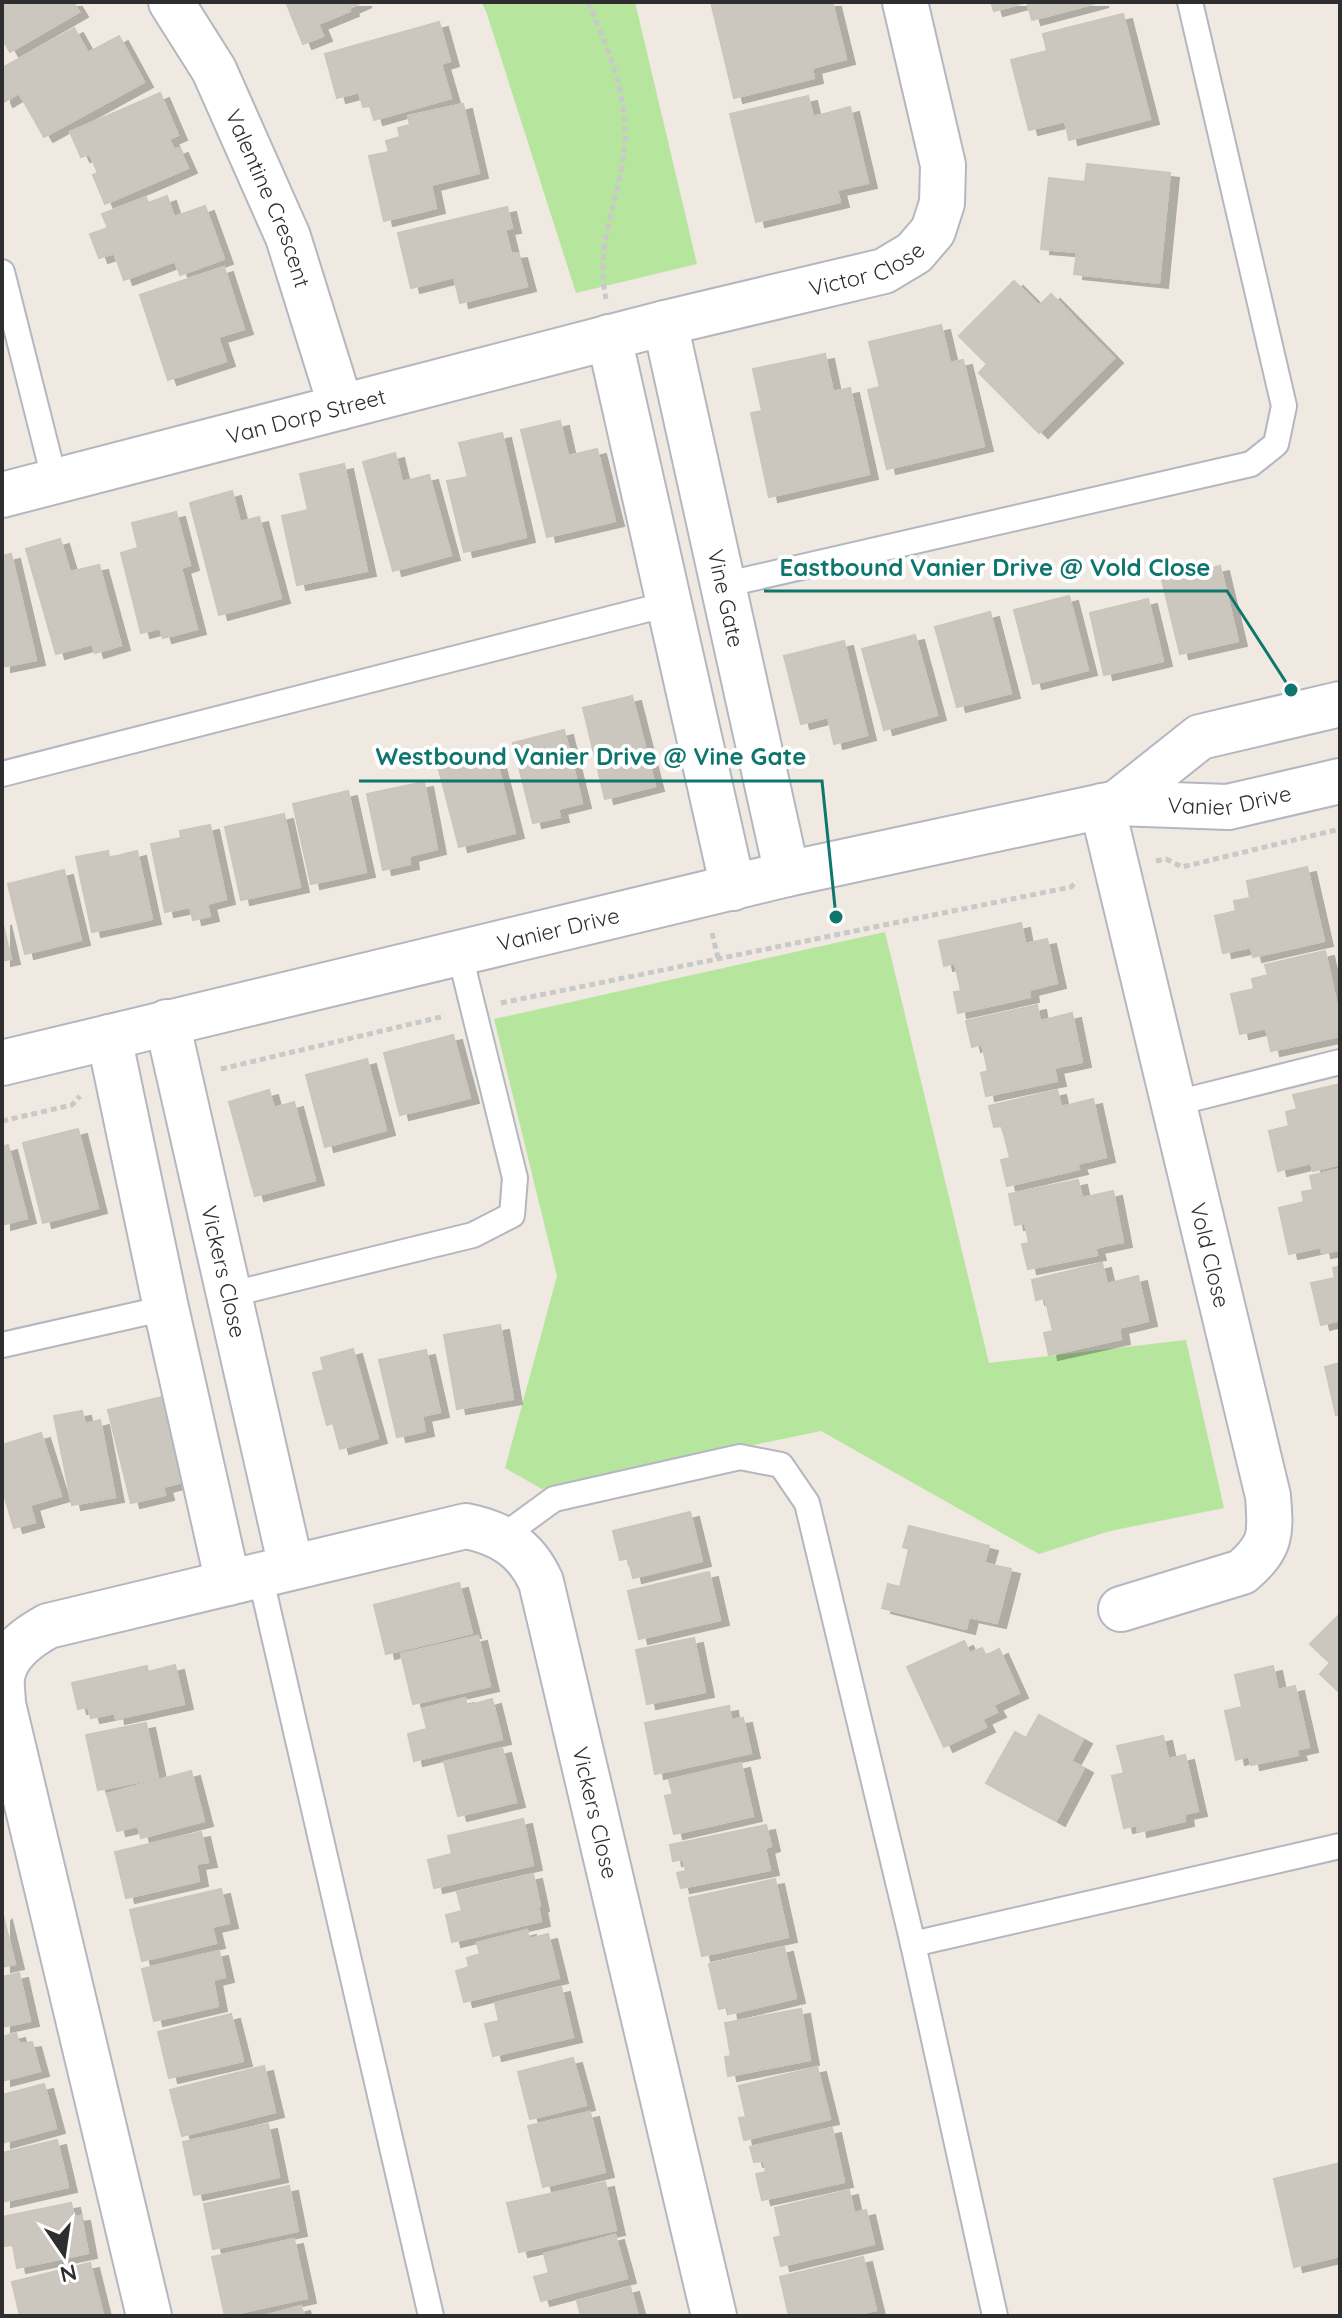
<svg xmlns="http://www.w3.org/2000/svg" width="1342" height="2318" font-family="Quicksand,sans-serif">
<defs>
<filter id="shadow"><feDropShadow dx="9" dy="5" stdDeviation="0" flood-color="#0004"/></filter>
</defs>
<rect width="100%" height="100%" fill="#efe9e1"/>
<!-- green -->
<g fill="#b6e59e">
<polygon points="481,2 635,2 697,264 576,293 486,11"/>
<polygon points="885,932 989,1363 1186,1340 1224,1508 1110,1531 1039,1554 821,1431 542,1489 505,1468 557,1276 494,1019"/>
</g>
<!-- building -->
<g fill="#cbc7bf" stroke="#cbc5ba" stroke-width="2" filter="url(#shadow)">
<polygon points="2,2 73,2 79,12 10,52 2,38"/>
<polygon points="286,2 363,2 349,8 350,11 318,24 323,36 303,44"/>
<polygon points="711,2 832,2 846,59 812,68 814,78 734,98"/>
<polygon points="991,2 1100,2 1032,20 1027,2 994,11"/>
<polygon points="1123,14 1150,119 1069,140 1065,121 1029,130 1011,60 1047,51 1043,34"/>
<polygon points="439,22 450,61 441,64 451,98 374,120 370,106 363,107 359,92 337,98 325,54"/>
<polygon points="74,28 88,53 119,36 144,82 44,137 19,93 4,102 2,98 2,68"/>
<polygon points="160,93 178,135 169,139 174,150 179,148 188,168 105,204 93,175 98,173 90,154 81,157 70,132"/>
<polygon points="808,96 813,117 850,107 868,183 837,190 840,202 756,222 730,114"/>
<polygon points="463,104 479,173 431,185 436,208 384,221 369,156 389,152 386,141 400,137 398,128 410,125 408,116"/>
<polygon points="1087,164 1170,173 1159,283 1074,274 1077,252 1041,249 1049,178 1085,182"/>
<polygon points="167,196 174,217 205,206 224,259 180,275 175,261 124,280 114,253 99,258 90,234 108,228 102,214 146,197 148,203"/>
<polygon points="507,207 512,228 505,229 511,254 518,253 527,286 460,303 454,277 411,288 398,233"/>
<polygon points="224,267 244,329 218,337 226,361 168,380 140,295"/>
<polygon points="1014,281 1039,306 1051,294 1114,358 1039,433 979,373 987,364 959,336"/>
<polygon points="941,325 950,363 963,360 984,446 887,469 868,390 880,387 869,342"/>
<polygon points="825,354 833,392 850,388 869,474 769,497 751,413 762,411 753,369"/>
<polygon points="560,421 568,456 597,449 615,521 547,537 521,430"/>
<polygon points="502,433 526,537 464,552 447,481 468,477 459,443"/>
<polygon points="395,453 402,482 429,475 451,555 393,571 363,462"/>
<polygon points="344,464 367,571 297,585 282,516 308,510 300,474"/>
<polygon points="232,491 240,522 259,517 281,598 219,615 190,503"/>
<polygon points="176,512 190,565 181,568 197,629 163,638 160,628 141,633 121,553 138,548 132,523"/>
<polygon points="60,539 70,572 99,565 121,645 95,653 92,644 56,654 26,549"/>
<polygon points="11,554 36,660 2,667 2,556"/>
<polygon points="1220,566 1238,641 1180,654 1162,580"/>
<polygon points="1069,596 1088,670 1033,684 1014,610"/>
<polygon points="1148,599 1163,661 1104,675 1090,613"/>
<polygon points="990,612 1011,693 957,707 935,627"/>
<polygon points="915,635 937,715 884,730 862,649"/>
<polygon points="844,641 867,735 834,744 828,717 801,724 784,656"/>
<polygon points="632,696 655,786 605,799 583,708"/>
<polygon points="564,730 582,803 558,809 560,817 533,823 513,743"/>
<polygon points="495,755 515,833 459,847 439,770"/>
<polygon points="424,782 437,849 409,856 410,864 383,870 367,794"/>
<polygon points="348,791 366,872 311,884 293,804"/>
<polygon points="284,814 300,887 241,900 225,827"/>
<polygon points="210,825 226,899 207,904 210,916 193,920 190,907 165,912 151,844 181,838 180,831"/>
<polygon points="108,851 109,858 137,851 152,919 92,932 76,857"/>
<polygon points="1307,867 1324,941 1253,957 1251,947 1223,953 1215,916 1236,911 1234,901 1250,898 1247,881"/>
<polygon points="64,870 81,940 25,954 8,884"/>
<polygon points="2,920 11,959 2,961"/>
<polygon points="1021,923 1025,944 1047,939 1057,983 1029,990 1030,997 958,1013 954,992 961,991 955,963 944,966 939,941"/>
<polygon points="1325,951 1340,1019 1340,1036 1271,1051 1266,1028 1240,1034 1231,994 1254,989 1252,979 1268,975 1265,965"/>
<polygon points="1037,1005 1040,1021 1072,1013 1082,1062 1054,1068 1057,1081 986,1096 981,1073 988,1071 982,1044 972,1047 966,1021"/>
<polygon points="453,1035 470,1098 400,1115 384,1053"/>
<polygon points="367,1059 386,1130 325,1147 306,1075"/>
<polygon points="1340,1084 1340,1164 1313,1171 1311,1163 1278,1171 1269,1131 1289,1126 1286,1112 1297,1109 1293,1095"/>
<polygon points="269,1090 274,1108 294,1102 315,1180 255,1196 229,1102"/>
<polygon points="1057,1090 1061,1107 1093,1099 1106,1157 1077,1164 1079,1169 1007,1186 1001,1160 1010,1158 1002,1126 994,1127 989,1106"/>
<polygon points="78,1129 98,1208 43,1223 23,1143"/>
<polygon points="8,1145 27,1218 2,1225 2,1147"/>
<polygon points="1340,1169 1340,1250 1322,1253 1321,1247 1289,1254 1279,1208 1304,1202 1302,1192 1313,1190 1310,1176"/>
<polygon points="1078,1180 1082,1198 1113,1191 1123,1242 1095,1248 1097,1255 1028,1269 1022,1244 1029,1243 1025,1223 1015,1225 1009,1194"/>
<polygon points="1102,1263 1107,1284 1138,1276 1148,1321 1119,1328 1121,1339 1049,1355 1044,1333 1053,1331 1045,1298 1036,1300 1032,1280"/>
<polygon points="1340,1266 1340,1320 1321,1325 1311,1283 1335,1278 1333,1268"/>
<polygon points="500,1325 513,1399 457,1409 444,1335"/>
<polygon points="353,1349 378,1438 340,1449 333,1423 327,1425 313,1373 324,1370 321,1358"/>
<polygon points="426,1350 440,1412 422,1416 425,1431 397,1437 379,1360"/>
<polygon points="1340,1363 1340,1414 1336,1415 1325,1367"/>
<polygon points="162,1397 183,1482 163,1487 165,1495 131,1503 108,1410"/>
<polygon points="82,1411 85,1424 100,1420 115,1497 72,1505 54,1416"/>
<polygon points="41,1433 61,1496 30,1505 35,1522 14,1528 2,1488 2,1445"/>
<polygon points="690,1512 702,1561 633,1578 628,1558 620,1560 613,1531"/>
<polygon points="909,1526 989,1546 984,1563 1011,1569 997,1623 969,1617 966,1629 882,1608 888,1584 900,1587 909,1549 903,1547"/>
<polygon points="709,1572 720,1620 639,1639 628,1591"/>
<polygon points="459,1583 472,1633 386,1654 374,1605"/>
<polygon points="1340,1614 1340,1693 1320,1674 1330,1663 1310,1644"/>
<polygon points="478,1636 490,1686 413,1704 401,1654"/>
<polygon points="694,1638 705,1692 647,1704 636,1650"/>
<polygon points="964,1641 970,1653 982,1648 986,1656 999,1649 1019,1693 993,1705 997,1712 982,1719 986,1727 944,1747 907,1667"/>
<polygon points="175,1665 184,1704 116,1719 115,1713 91,1718 88,1707 78,1709 72,1683 147,1666 148,1672"/>
<polygon points="1273,1666 1278,1690 1295,1686 1309,1747 1296,1750 1298,1755 1251,1765 1249,1756 1236,1760 1225,1711 1242,1707 1235,1675"/>
<polygon points="465,1698 467,1706 492,1699 502,1739 414,1761 408,1734 427,1729 422,1709"/>
<polygon points="729,1706 731,1720 743,1718 751,1753 655,1774 645,1723"/>
<polygon points="1039,1715 1083,1739 1071,1761 1084,1768 1056,1821 986,1783 1015,1732 1026,1738"/>
<polygon points="146,1723 158,1778 98,1790 86,1735"/>
<polygon points="1163,1736 1168,1759 1185,1755 1198,1811 1184,1814 1185,1821 1138,1832 1137,1825 1124,1828 1112,1776 1124,1773 1117,1746"/>
<polygon points="502,1748 516,1802 458,1816 444,1762"/>
<polygon points="741,1763 753,1816 674,1834 665,1796 673,1794 669,1780"/>
<polygon points="191,1771 204,1821 141,1838 138,1826 117,1831 107,1794"/>
<polygon points="523,1819 533,1865 434,1888 428,1860 452,1854 448,1836"/>
<polygon points="766,1825 771,1846 765,1848 770,1870 681,1888 677,1873 686,1871 683,1859 673,1861 670,1845"/>
<polygon points="201,1832 208,1862 196,1864 199,1881 126,1898 115,1852"/>
<polygon points="533,1874 540,1906 538,1907 541,1921 452,1942 446,1915 462,1911 457,1892"/>
<polygon points="775,1879 788,1937 702,1956 689,1898"/>
<polygon points="221,1889 229,1923 212,1927 216,1943 142,1961 130,1910"/>
<polygon points="3,1915 15,1964 2,1967 2,1916"/>
<polygon points="527,1930 529,1939 548,1934 559,1978 464,2002 456,1971 469,1967 467,1958 480,1954 477,1943"/>
<polygon points="784,1947 796,1998 729,2014 728,2007 719,2009 709,1964"/>
<polygon points="219,1951 225,1977 213,1980 218,2006 154,2021 142,1969"/>
<polygon points="19,1973 30,2021 2,2027 2,1977"/>
<polygon points="561,1987 573,2037 493,2056 485,2024 499,2021 495,2003"/>
<polygon points="801,2009 810,2060 728,2076 725,2057 731,2056 725,2023"/>
<polygon points="231,2014 243,2061 169,2078 158,2032"/>
<polygon points="16,2033 19,2044 32,2042 40,2071 2,2081 2,2037"/>
<polygon points="573,2058 586,2105 530,2119 518,2072"/>
<polygon points="264,2066 275,2112 182,2136 170,2090"/>
<polygon points="817,2067 830,2119 744,2140 739,2118 746,2117 739,2086"/>
<polygon points="44,2084 56,2128 2,2143 2,2095"/>
<polygon points="590,2112 605,2172 543,2187 528,2126"/>
<polygon points="268,2124 279,2177 194,2195 183,2142"/>
<polygon points="832,2128 844,2182 762,2200 756,2174 766,2172 764,2161 754,2162 750,2147"/>
<polygon points="57,2140 68,2187 2,2202 2,2153"/>
<polygon points="1340,2163 1340,2256 1294,2267 1274,2179"/>
<polygon points="605,2182 616,2230 519,2252 507,2203"/>
<polygon points="289,2186 298,2231 213,2249 204,2204"/>
<polygon points="849,2190 854,2213 866,2210 874,2244 781,2266 774,2238 781,2236 775,2208"/>
<polygon points="71,2203 74,2217 81,2216 88,2253 17,2268 13,2245 5,2246 2,2217"/>
<polygon points="615,2235 627,2278 541,2301 534,2277 549,2273 544,2254"/>
<polygon points="294,2239 307,2298 225,2316 212,2257"/>
<polygon points="863,2257 876,2310 852,2316 789,2316 780,2277"/>
<polygon points="90,2263 103,2315 20,2316 12,2282"/>
<polygon points="630,2287 638,2316 581,2316 577,2301"/>
<polygon points="301,2306 304,2316 264,2316"/>
</g>
<g fill="none" stroke-linecap="round" stroke-linejoin="round">
<defs>
<g id="service">
<polyline points="2,272 55,482"/>
<polyline points="723,585 1251,464 1276,444 1284,406 1190,2"/>
<polyline points="2,774 668,604"/>
<polyline points="1176,1103 1340,1062"/>
<polyline points="228,1295 473,1235 512,1215 515,1178 460,955"/>
<polyline points="2,1345 166,1308"/>
<polyline points="502,1537 554,1499 740,1457 781,1465 807,1503 913,1944 995,2316"/>
<polyline points="260,1575 431,2316"/>
<polyline points="913,1944 1340,1846"/>
</g>
<g id="minor">
<path id="s1" d="M171,2l43,68 74,167 53,170"/>
<path id="s2" d="M665,323l122,551"/>
<polyline points="609,337 733,888"/>
<path id="s3" d="M2,495l663,-172 219,-52 30,-18 19,-22 9,-28 1,-38 -38,-163"/>
<path id="s4" d="M1102,806l166,690c3,38 4,50 -26,76l-121,37"/>
<path id="s5" d="M167,1022l124,545"/>
<polyline points="109,1037 166,1308 228,1583"/>
<path id="s6" d="M149,2316l-146,-612c0,-9 -2,-18 -1,-26 3,-25 26,-41 46,-52l418,-100c35,7 60,22 75,56l173,734"/>
</g>
<g id="tertiary">
<polyline points="1117,803 1200,737 1340,704"/>
<path id="s7" d="M2,1063l785,-189 330,-71 111,4 112,-26"/>
</g>
</defs>
<!-- service casing -->
<use href="#service" stroke="#b4b7c1" stroke-width="28"/>
<!-- minor casing -->
<use href="#minor" stroke="#b4b7c1" stroke-width="48"/>
<!-- tertiary casing -->
<use href="#tertiary" stroke="#b4b7c1" stroke-width="48"/>
<!-- path -->
<g stroke="#c9c9c9" stroke-width="5" stroke-dasharray="6 4" stroke-linecap="butt">
<path d="M588,2c18,42 39,90 37,137 -3,57 -31,101 -19,160"/>
<polyline points="1156,861 1166,859 1182,867 1340,829"/>
<polyline points="712,933 718,958"/>
<polyline points="501,1003 1071,887 1077,881"/>
<polyline points="221,1069 445,1016"/>
<polyline points="2,1121 72,1105 80,1096"/>
</g>
<!-- service -->
<use href="#service" stroke="#fff" stroke-width="24"/>
<!-- minor -->
<use href="#minor" stroke="#fff" stroke-width="44"/>
<!-- tertiary -->
<use href="#tertiary" stroke="#fff" stroke-width="44"/>
</g>
<g text-anchor="middle" dominant-baseline="central" stroke-width="8" stroke-linejoin="round" paint-order="stroke">
<!-- street labels -->
<g font-size="22" fill="#2e2e2e" stroke="#fff">
<text stroke="none"><textPath href="#s1" startOffset="220">Valentine Crescent</textPath></text>
<text stroke="none"><textPath href="#s3" startOffset="894">Victor Close</textPath></text>
<text stroke="none"><textPath href="#s3" startOffset="314">Van Dorp Street</textPath></text>
<text stroke="none"><textPath href="#s2" startOffset="282">Vine Gate</textPath></text>
<text stroke="none"><textPath href="#s7" startOffset="1258">Vanier Drive</textPath></text>
<text stroke="none"><textPath href="#s7" startOffset="572">Vanier Drive</textPath></text>
<text stroke="none"><textPath href="#s4" startOffset="462">Vold Close</textPath></text>
<text stroke="none"><textPath href="#s5" startOffset="256">Vickers Close</textPath></text>
<text stroke="none"><textPath href="#s6" startOffset="1492">Vickers Close</textPath></text>
</g>
</g>
<!-- callouts -->
<path fill="none" stroke="#0f766e" stroke-width="3" d="M1291 690L1227 591H764M836 917L822 781H359"/>
<g fill="#0f766e" stroke="#fff" stroke-width="3">
<circle cx="1291" cy="690" r="8"/>
<circle cx="836" cy="917" r="8"/>
</g>
<g font-size="24" text-anchor="middle" font-weight="bold" fill="#0f766e" stroke="#fff" stroke-width="8" stroke-linejoin="round" paint-order="stroke">
<text x="995" y="576">Eastbound Vanier Drive @ Vold Close</text>
<text x="591" y="765">Westbound Vanier Drive @ Vine Gate</text>
</g>
<!-- border -->
<rect width="1342" height="2318" fill="none" stroke="#2e2e2e" stroke-width="8"/>
<!-- north arrow -->
<g transform="translate(64 2254) rotate(167)" stroke="#ffffff" stroke-width="6" paint-order="stroke">
<path d="M0-6L14 30L0 20L-14 30Z" fill="#2e2e2e"/>
<text y="-12" font-size="22" font-weight="bold" text-anchor="middle" fill="#2e2e2e">N</text>
</g>
</svg>
